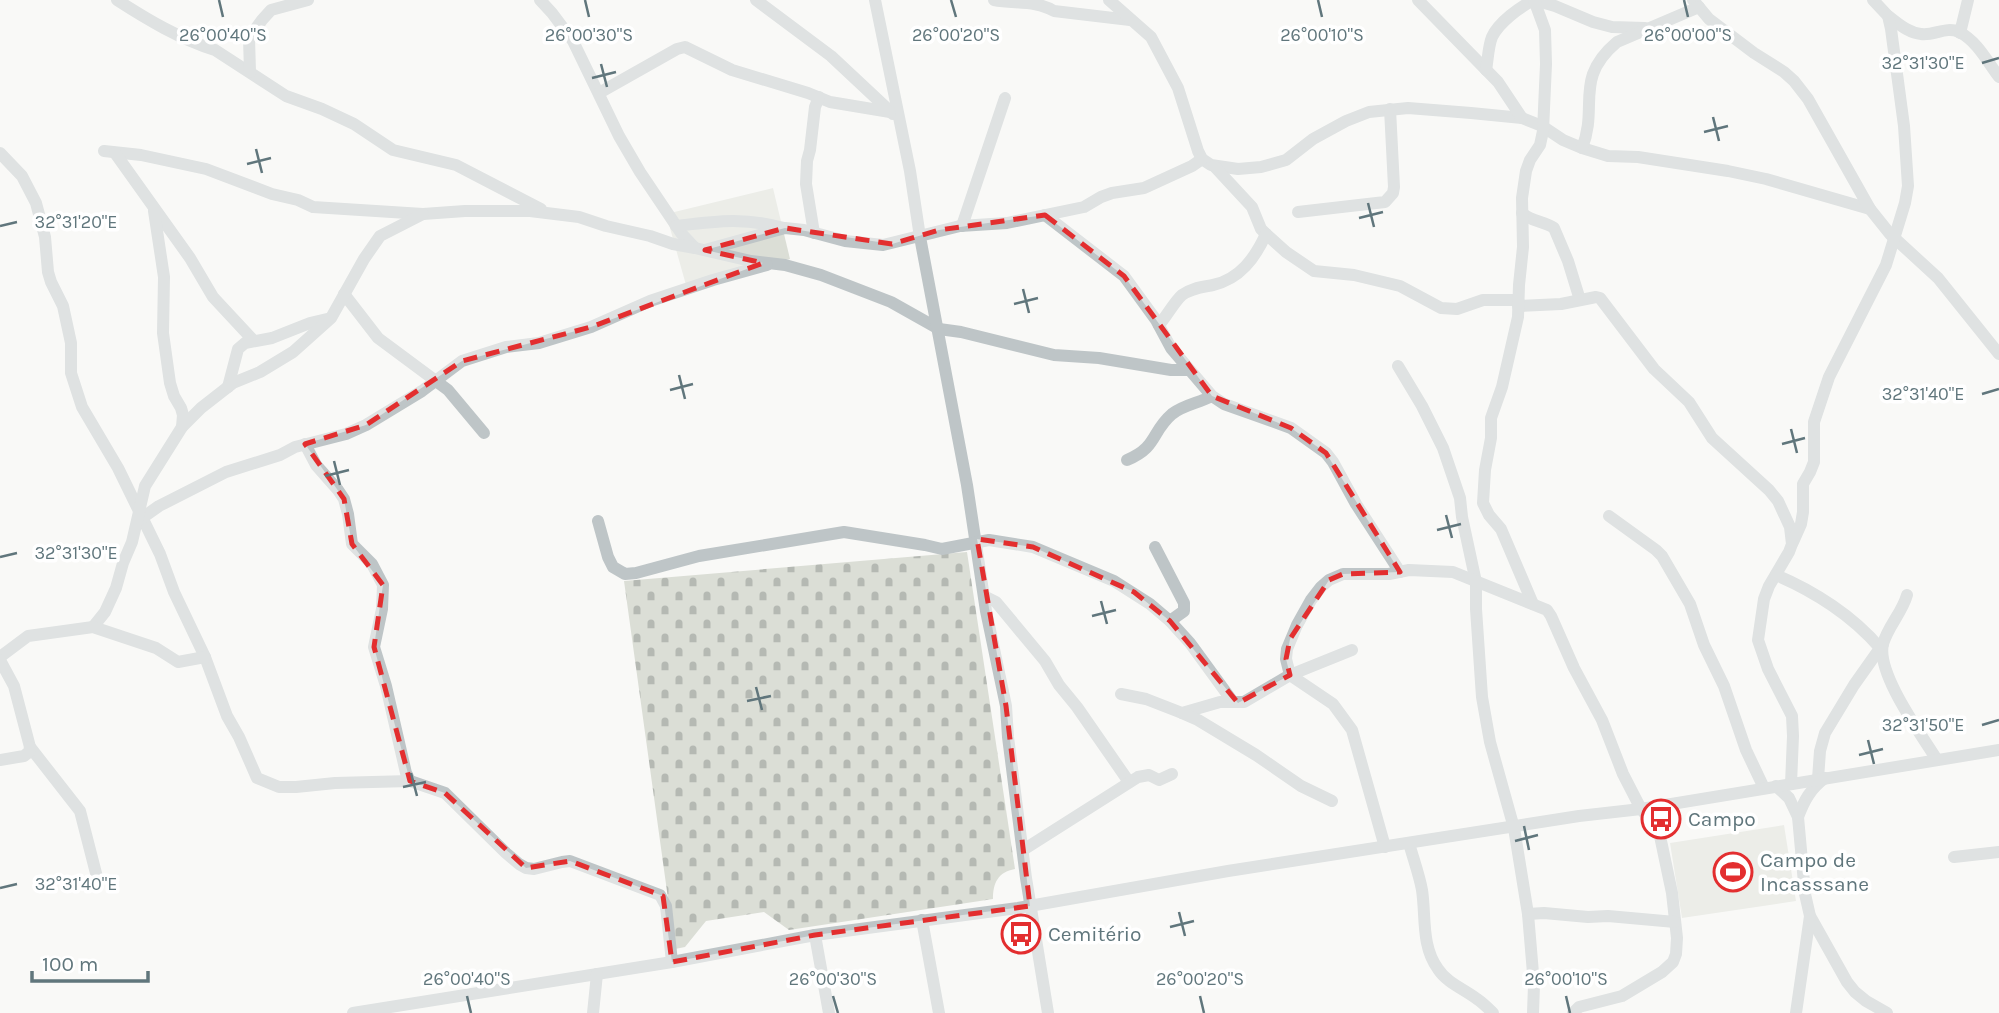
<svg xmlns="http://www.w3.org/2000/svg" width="1999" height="1013" font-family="Karla,sans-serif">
<defs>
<pattern id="cemetery-stones" width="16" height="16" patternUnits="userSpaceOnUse" patternTransform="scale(1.75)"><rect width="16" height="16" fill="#dbded6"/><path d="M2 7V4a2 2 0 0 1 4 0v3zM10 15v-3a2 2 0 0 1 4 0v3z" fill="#b5b9b3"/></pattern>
</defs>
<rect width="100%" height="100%" fill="#f9f9f7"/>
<!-- cemetery -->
<path fill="url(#cemetery-stones)" d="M967,552l48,317c-17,3 -22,14 -22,30l-204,31 -25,-18 -58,9 -21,26 -10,2 -51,-368z"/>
<!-- garden -->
<g fill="#dbded6">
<polygon points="773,188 790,259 686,285 666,214"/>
<polygon points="1784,825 1796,901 1682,918 1670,843"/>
</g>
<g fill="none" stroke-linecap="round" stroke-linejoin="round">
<!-- minor -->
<g stroke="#bec5c7" stroke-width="12">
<path d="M117,0c31,20 63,39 98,50l71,46 36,13 32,15 39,26 63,15 85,44"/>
<polyline points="540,0 552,13 573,41 619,136 640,172 681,233 695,248 751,261 785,265 821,275 891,302 939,329 961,332 1054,355 1099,358 1171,370 1189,370"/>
<polyline points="756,0 831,56 893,114"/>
<polyline points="875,0 910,171 920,237 967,485 986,611 1006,706 1008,737 1026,878 1048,1013"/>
<path d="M994,0c20,4 42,0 60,11l76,9"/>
<polyline points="1109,0 1151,37 1178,88 1198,151 1202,159 1211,165 1238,169 1261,167 1286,160 1313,139 1346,121 1369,112 1408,108 1471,113 1522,118 1542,126 1563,140 1582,148 1608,156 1638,157 1728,171 1766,179 1870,209"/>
<polyline points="1418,0 1498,82 1522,118"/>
<polyline points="1534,0 1555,6 1593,22 1612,27 1645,28"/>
<polyline points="1693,0 1709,19 1754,53 1784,72 1794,81 1808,99 1870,209 1890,234 1938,278 1999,354"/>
<path d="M1888,16c10,7 20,17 33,18 13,2 25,-8 38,-2 18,9 28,29 40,45"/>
<polyline points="1960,33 1968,0"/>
<path d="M1486,70c2,-10 2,-23 6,-33 7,-15 28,-30 42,-37"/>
<polyline points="250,72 249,38 262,20 271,10 308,0"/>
<polyline points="599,93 677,49 685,47 732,70 808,93 830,102 890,112"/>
<path d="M1582,148c17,-42 -9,-69 35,-106l82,-35"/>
<polyline points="104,151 141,155 206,169 272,194 298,200 313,207 423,214 465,211 530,211 579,217 606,226 650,236 673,244 695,248"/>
<polyline points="0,153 22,176 36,203 45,237 48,272 51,282 63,306 71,343 71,373 82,407 118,468 160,554 174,592 205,657 227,716 239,737 257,778 279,787 296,787 335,783 410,781 445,793 506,853 519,864 526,868 534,869 562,862 570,861 660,895 666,906 672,962"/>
<polyline points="115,153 190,258 213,297 253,340"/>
<polyline points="1214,166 1252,207 1261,229 1266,234 1286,252 1314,271 1354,275 1400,286 1441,308 1457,309 1483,300 1518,300"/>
<polyline points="154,211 164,277 163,333 170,383 174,396 181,408 183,415 182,427"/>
<polyline points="1298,212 1385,202 1393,193 1394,187 1390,109"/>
<path d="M1522,213c10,9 22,8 32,15l14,33 12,39"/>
<polyline points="1045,215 1124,276 1156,320 1171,348 1212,396 1224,404 1291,428 1326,453 1333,462 1356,504 1400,572"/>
<path d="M676,226c41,-5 68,-9 108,2"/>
<polyline points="962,226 1005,98"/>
<polyline points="814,233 806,184 807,161 810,150 815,107 819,97"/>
<polyline points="705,250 785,228 804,230 845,241 883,245 960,226 1007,223 1084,207 1101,197 1112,193 1144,188 1192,166 1202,159"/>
<polyline points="344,294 378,338 448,390 484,433"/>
<polyline points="1518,306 1561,304 1596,297 1600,298 1654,369 1689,402 1712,438 1769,490 1778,501 1790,527 1792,544 1789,552 1769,586 1764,599 1758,640 1768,669 1792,716 1793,736 1791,784"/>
<path d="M1159,325c8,-9 15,-23 23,-30 9,-7 21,-8 31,-10 27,-6 42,-27 53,-51"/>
<polyline points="1398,366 1422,406 1443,448 1460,498 1462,517 1476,582 1476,609 1482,697 1490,742 1514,828 1528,914 1534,985 1533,1013"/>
<polyline points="228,387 238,349 245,343 272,338 310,323 327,319"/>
<polyline points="305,444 316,465 338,490 344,499 348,514 352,544 372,564 383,585 382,609 374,647 386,686 406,773 410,781"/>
<path d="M1127,460c31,-13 24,-28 45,-46 11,-9 27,-11 40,-18"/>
<polyline points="1609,516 1656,550 1662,556 1690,604 1704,645 1724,686 1746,750 1764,788"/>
<polyline points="142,518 159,506 226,472 280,455 295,447 346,434 366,425 422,391 462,361 506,347 539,343 591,327 650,301 713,280 767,265"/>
<polyline points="598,521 608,557 613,567 625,574 636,573 699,556 844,532 925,545 942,549 989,540 1033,547 1114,581 1150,604 1170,621 1190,643 1233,702"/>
<polyline points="1793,542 1801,524 1803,512 1803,484 1810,472 1814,462 1814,422 1829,377 1886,265 1905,203 1908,186 1904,126 1891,29 1888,16 1873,0"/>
<polyline points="1155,547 1184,603 1184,611 1170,621"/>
<path d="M1776,575c38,16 77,41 104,73"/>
<path d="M1907,595c-5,18 -19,31 -24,49 -7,29 38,90 54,116"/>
<polyline points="984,596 996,602 1045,661 1059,685 1077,707 1129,782"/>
<polyline points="1533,604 1501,529 1489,515 1483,503 1485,470 1491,438 1491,418 1502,387 1518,317 1519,285 1523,247 1522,198 1526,171 1530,160 1540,145 1543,131 1546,64 1545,30 1534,0"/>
<polyline points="93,627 105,612 116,588 123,563 132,542 145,486 182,427 201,408 233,383 260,372 293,352 331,318 364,259 380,236 423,214"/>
<polyline points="0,657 28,636 93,627 156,648 178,662 205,657"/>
<polyline points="0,660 14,686 30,747 80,811 98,881"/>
<polyline points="1121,694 1146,699 1182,713 1220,702 1244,702 1290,675 1352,650"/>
<polyline points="1182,713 1198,720 1256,755 1301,786 1332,801"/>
<polyline points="0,760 24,756 29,752 30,747"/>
<polyline points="1818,779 1820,751 1825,733 1854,685 1883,644"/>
<polyline points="1776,786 1789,798 1798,817 1805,894 1810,916 1847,982 1855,992 1866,1001 1887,1013"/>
<path d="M1798,817c6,-16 12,-28 27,-39"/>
<path d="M1409,843c4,15 10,31 13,47 4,26 -1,56 16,79 9,14 26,20 39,30 6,4 11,9 16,14"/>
<polyline points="1385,847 1352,730 1333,704 1290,675 1286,659 1287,649 1297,625 1311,600 1321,587 1329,580 1343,574 1389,574 1409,570 1453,572 1547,610 1551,616 1574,668 1602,720 1623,774 1641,809 1655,826 1660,836 1672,893 1677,938 1676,954 1673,962 1662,972 1622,996 1579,1007 1573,1013"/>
<polyline points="1023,850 1138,777 1149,775 1159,780 1172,774"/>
<polyline points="1954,857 1999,852"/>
<polyline points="1528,914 1544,913 1588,917 1608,916 1675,922"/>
<polyline points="922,920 939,1013"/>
<polyline points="815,935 829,1013"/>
<polyline points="353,1013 672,962 815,935 1018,908 1228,871 1579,816 1641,809 1999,750"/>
<polyline points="593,1013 597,974"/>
<polyline points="1796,1013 1810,916"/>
</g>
</g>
<!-- marked area -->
<path d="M0 0H1999V1013H0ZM1045,215l79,61 88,120 79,32 35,25 74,119 -57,2 -14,6 -39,59 -4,20 4,16 -52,28 -68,-82 -36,-29 -101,-45 -56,-8 29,167 24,200 -215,29 -143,27 -9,-66 -93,-35 -44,7 -81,-75 -35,-12 -36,-134 9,-62 -31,-41 -8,-45 -39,-55 61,-19 96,-64 129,-34 172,-64 -58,-13 80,-22 107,16 47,-14z" fill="#f9f9f7" fill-opacity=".55" fill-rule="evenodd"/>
<path fill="none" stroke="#e32e2f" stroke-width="5" stroke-dasharray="14 9" stroke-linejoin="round" d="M1045,215l79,61 88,120 79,32 35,25 74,119 -57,2 -14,6 -39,59 -4,20 4,16 -52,28 -68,-82 -36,-29 -101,-45 -56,-8 29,167 24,200 -215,29 -143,27 -9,-66 -93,-35 -44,7 -81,-75 -35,-12 -36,-134 9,-62 -31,-41 -8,-45 -39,-55 61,-19 96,-64 129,-34 172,-64 -58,-13 80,-22 107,16 47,-14z"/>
<!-- ticks -->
<path fill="none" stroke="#60767c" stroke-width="2.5" d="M219,0l4,17M585,0l4,17M951,0l5,17M1318,0l4,17M1684,0l4,17M1982,63l17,-5M601,64l6,23M592,78l24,-6M1713,117l6,24M1704,132l24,-6M256,149l6,24M247,164l24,-6M1368,203l6,24M1359,218l24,-6M0,226l17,-4M1023,289l6,24M1014,304l24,-6M679,375l6,24M670,390l23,-6M1982,394l17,-5M1791,429l6,24M1782,444l23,-6M334,461l6,24M325,476l24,-6M1446,515l6,23M1437,530l24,-6M0,557l17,-4M1101,601l6,23M1092,616l24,-6M756,687l6,23M747,701l24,-5M1982,725l17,-5M1868,740l6,24M1859,755l24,-6M411,773l6,23M403,787l23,-5M1524,826l5,24M1515,841l23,-6M0,888l17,-4M1179,912l6,24M1170,927l24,-6M467,996l4,17M833,996l5,17M1200,996l4,17M1566,996l4,17"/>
<!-- icons -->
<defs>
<symbol id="bus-ring" viewBox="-11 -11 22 22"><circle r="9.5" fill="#fff" stroke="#e32e2f" stroke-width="1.5"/><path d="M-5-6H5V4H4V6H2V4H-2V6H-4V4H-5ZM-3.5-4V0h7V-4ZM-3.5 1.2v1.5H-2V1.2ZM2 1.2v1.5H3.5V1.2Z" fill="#e32e2f"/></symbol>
<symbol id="stadium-ring" viewBox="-11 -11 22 22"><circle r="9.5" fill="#fff" stroke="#e32e2f" stroke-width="1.5"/><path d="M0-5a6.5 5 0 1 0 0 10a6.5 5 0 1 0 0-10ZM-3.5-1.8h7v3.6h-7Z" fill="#e32e2f"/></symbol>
</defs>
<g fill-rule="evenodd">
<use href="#bus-ring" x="1639" y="797" width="44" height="44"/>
<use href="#stadium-ring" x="1711" y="850" width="44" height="44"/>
<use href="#bus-ring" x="999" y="912" width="44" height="44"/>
</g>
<g text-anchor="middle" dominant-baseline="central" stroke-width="7" stroke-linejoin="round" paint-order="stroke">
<!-- poi labels -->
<g font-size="21" fill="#60767c" stroke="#fff" text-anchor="start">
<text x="1688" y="819">Campo</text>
<text x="1760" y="860">Campo de<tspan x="1760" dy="24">Incasssane</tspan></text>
<text x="1048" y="934">Cemitério</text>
</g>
</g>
<g font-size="18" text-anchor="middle" fill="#60767c" stroke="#fff" stroke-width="7" stroke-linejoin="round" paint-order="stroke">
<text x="223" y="41">26°00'40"S</text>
<text x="589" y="41">26°00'30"S</text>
<text x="956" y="41">26°00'20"S</text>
<text x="1322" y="41">26°00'10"S</text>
<text x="1688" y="41">26°00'00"S</text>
<text x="1923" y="69">32°31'30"E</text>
<text x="76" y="228">32°31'20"E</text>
<text x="1923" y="400">32°31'40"E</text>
<text x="76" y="559">32°31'30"E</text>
<text x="1923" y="731">32°31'50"E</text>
<text x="76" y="890">32°31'40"E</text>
<text x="467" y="985">26°00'40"S</text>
<text x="833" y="985">26°00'30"S</text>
<text x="1200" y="985">26°00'20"S</text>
<text x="1566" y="985">26°00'10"S</text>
</g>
<!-- scale -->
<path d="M32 971v10h116v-10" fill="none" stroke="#60767c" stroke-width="3.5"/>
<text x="42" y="971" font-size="21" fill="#60767c" stroke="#ffffff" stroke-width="5" paint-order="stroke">100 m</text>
</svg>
